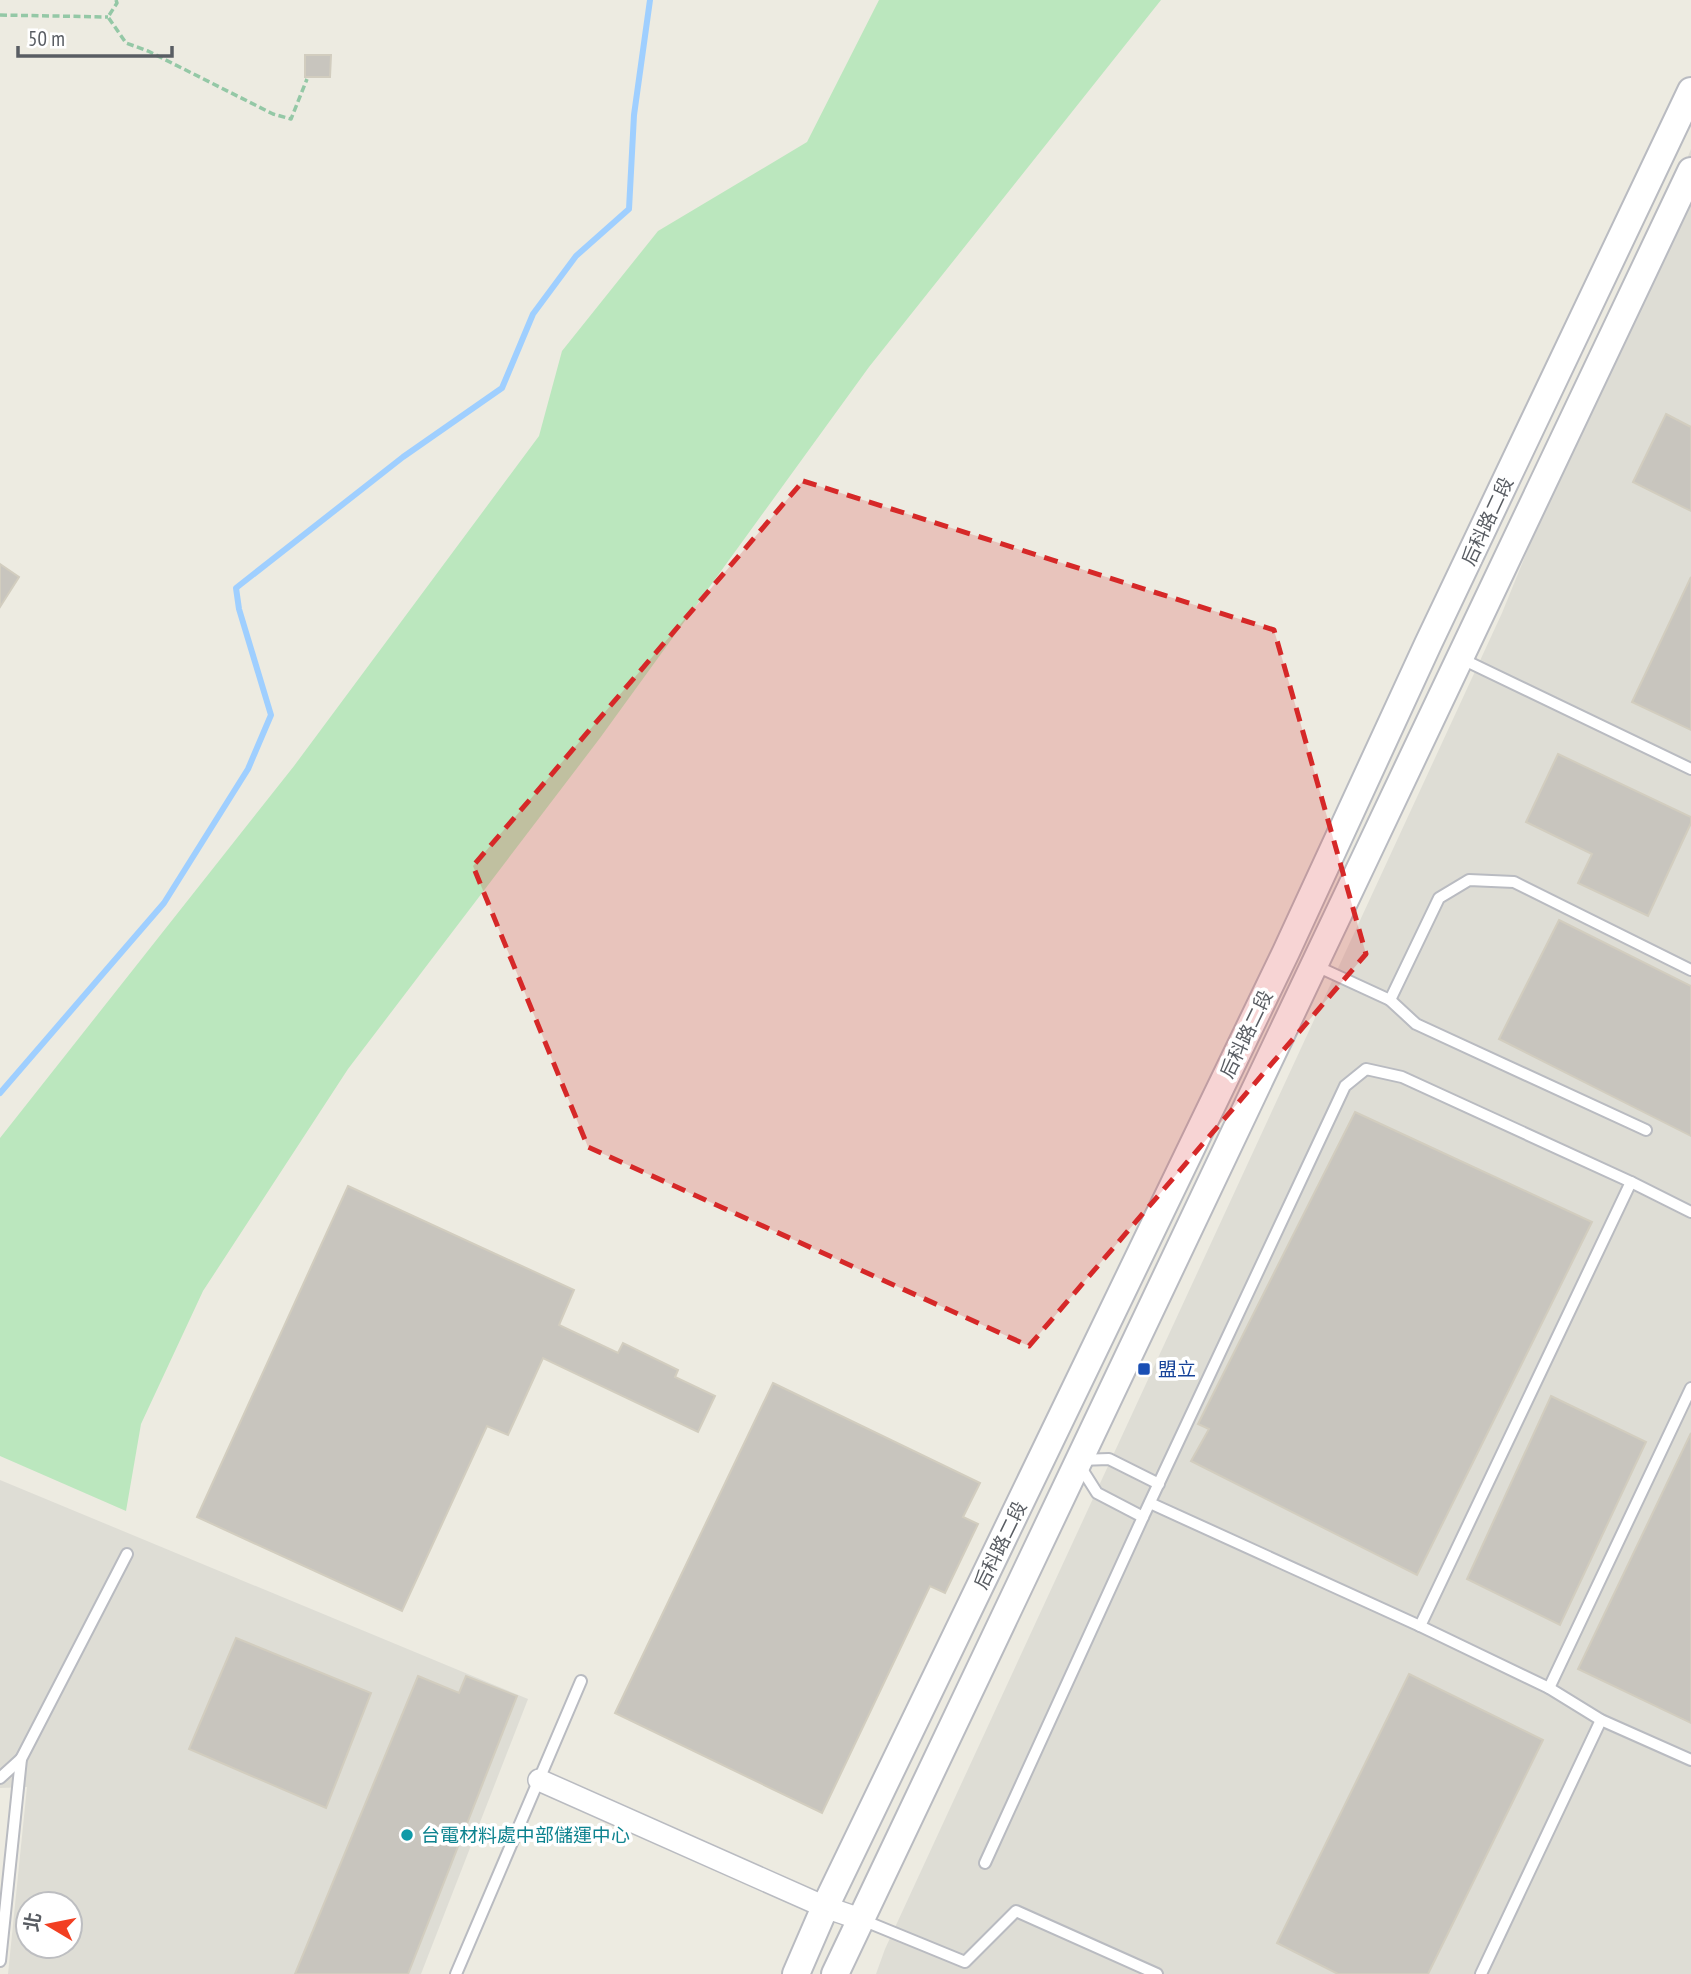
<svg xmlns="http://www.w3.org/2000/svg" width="1691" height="1974" font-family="'PT Sans Narrow','Noto Sans TC',sans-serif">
<rect width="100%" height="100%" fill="#edebe1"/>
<!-- industrial -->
<g fill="#deddd5" fill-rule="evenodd">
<polygon points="1691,149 1691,1974 876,1974 885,1949 1502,613"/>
<path d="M0,1480l528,219 -107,275h-413l19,-187 -27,1zM28,1904h42v42h-42z"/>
</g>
<!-- green -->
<polygon fill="#bbe7be" points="879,0 1161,0 869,367 600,738 348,1069 203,1291 141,1424 126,1511 0,1456 0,1138 294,766 539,436 562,351 658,231 807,142"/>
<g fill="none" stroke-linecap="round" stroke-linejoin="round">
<!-- stream -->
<polyline stroke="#9fcfff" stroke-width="6" points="0,1093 164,903 248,769 271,715 239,609 236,588 403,457 502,388 533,314 576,256 629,209 634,115 650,0"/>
</g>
<!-- building -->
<g fill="#c8c5be" stroke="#d2cdbf" stroke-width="2">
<polygon points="305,55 331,55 330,77 305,77"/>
<polygon points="1666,414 1691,427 1691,511 1633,482"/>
<polygon points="0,564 19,577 0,607"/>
<polygon points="1691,577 1691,730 1632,702"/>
<polygon points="1558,754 1691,817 1691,823 1648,916 1578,883 1592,854 1526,822"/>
<polygon points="1559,920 1691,986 1691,1136 1499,1039"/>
<polygon points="1355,1112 1592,1222 1417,1575 1191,1461 1209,1429 1198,1424"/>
<polygon points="348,1186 574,1290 559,1325 618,1353 623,1343 678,1370 675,1377 715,1396 698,1432 543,1358 508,1435 487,1426 402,1611 197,1517"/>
<polygon points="773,1383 980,1483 963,1517 978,1524 945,1593 930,1586 822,1813 615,1713"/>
<polygon points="1551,1396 1646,1442 1560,1625 1467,1579"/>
<polygon points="1691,1433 1691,1723 1578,1669"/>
<polygon points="236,1638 371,1693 326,1808 189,1749"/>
<polygon points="1409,1674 1543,1740 1428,1974 1338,1974 1277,1943"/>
<polygon points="418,1676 459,1693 466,1676 517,1696 408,1974 295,1974"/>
</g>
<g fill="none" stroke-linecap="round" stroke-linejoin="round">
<defs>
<g id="service">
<polyline points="1462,659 1691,769"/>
<polyline points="1314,965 1390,1000 1416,1024 1646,1130"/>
<polyline points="1390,1000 1439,898 1469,880 1514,882 1691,970"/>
<polyline points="1079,1460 1109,1459 1159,1484"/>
<polyline points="1078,1463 1097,1493 1143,1517"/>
<polyline points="1150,1503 1420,1626 1549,1688 1601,1720 1691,1760"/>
<polyline points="1420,1626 1631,1182"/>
<polyline points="1549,1688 1691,1388"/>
<polyline points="0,1778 21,1759"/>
<polyline points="985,1863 1143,1517 1345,1086 1366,1069 1402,1077 1631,1182 1691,1212"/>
<polyline points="860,1919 965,1962 1016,1911 1157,1974"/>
<polyline points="0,1961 21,1759 127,1554"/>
<polyline points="456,1974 581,1681"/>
<polyline points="1481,1974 1601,1720"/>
</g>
<polyline id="minor" points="539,1780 825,1907 860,1919"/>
<g id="tertiary">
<polyline points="796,1974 825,1907 1286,952 1428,644 1691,91"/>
<path d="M835,1974c282,-602 573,-1201 856,-1803"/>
</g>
</defs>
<!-- service casing -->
<use href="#service" stroke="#b9bbc1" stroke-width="14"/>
<!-- minor casing -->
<use href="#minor" stroke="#b9bbc1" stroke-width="24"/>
<!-- tertiary casing -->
<use href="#tertiary" stroke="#b9bbc1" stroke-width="30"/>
<!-- path -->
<g stroke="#94c8a6" stroke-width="3.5" stroke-dasharray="7 3.5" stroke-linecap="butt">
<polyline points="116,0 117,3 108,17 126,43 148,51 273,114 291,119 307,79"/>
<polyline points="0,15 108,17"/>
</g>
<!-- service -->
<use href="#service" stroke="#fff" stroke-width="10"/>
<!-- minor -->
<use href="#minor" stroke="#fff" stroke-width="21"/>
<!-- tertiary -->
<use href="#tertiary" stroke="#fff" stroke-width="26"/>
</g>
<!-- marked area -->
<path fill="#d62828" fill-opacity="0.2" stroke="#d62828" stroke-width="5" stroke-dasharray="14 9" stroke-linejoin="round" d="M803,481l471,149 92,324 -337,392 -441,-199 -115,-281z"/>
<!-- markers -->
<rect fill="#1a4fb4" stroke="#fff" stroke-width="2.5" x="1137" y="1362" width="14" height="14" rx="3.5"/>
<circle fill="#0f9aa8" stroke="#fff" stroke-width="2.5" cx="407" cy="1835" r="7"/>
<g text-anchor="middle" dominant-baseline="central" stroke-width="7" stroke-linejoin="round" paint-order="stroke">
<!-- street labels -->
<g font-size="19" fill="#595d63" stroke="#fff">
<text transform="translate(1487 521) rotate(-65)">后科路二段</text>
<text transform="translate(1246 1034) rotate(-64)">后科路二段</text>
<text transform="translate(1000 1545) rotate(-64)">后科路二段</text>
</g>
<!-- transit labels -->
<g font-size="19" fill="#164399" stroke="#fff" text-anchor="start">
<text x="1158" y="1369">盟立</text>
</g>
<!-- culture labels -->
<g font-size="19" fill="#0d838f" stroke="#fff" text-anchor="start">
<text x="421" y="1835">台電材料處中部儲運中心</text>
</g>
</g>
<!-- north arrow -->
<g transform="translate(49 1925) rotate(280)"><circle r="33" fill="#ffffff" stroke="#bdbec1" stroke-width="2"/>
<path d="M0-5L12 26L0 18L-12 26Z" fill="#f23f22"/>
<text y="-10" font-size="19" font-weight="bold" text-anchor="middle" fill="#595d63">北</text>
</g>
<!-- scale -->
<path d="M18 46v10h154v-10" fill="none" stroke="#595d63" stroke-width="3.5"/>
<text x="28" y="46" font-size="21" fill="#595d63" stroke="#ffffff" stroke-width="5" paint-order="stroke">50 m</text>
</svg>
